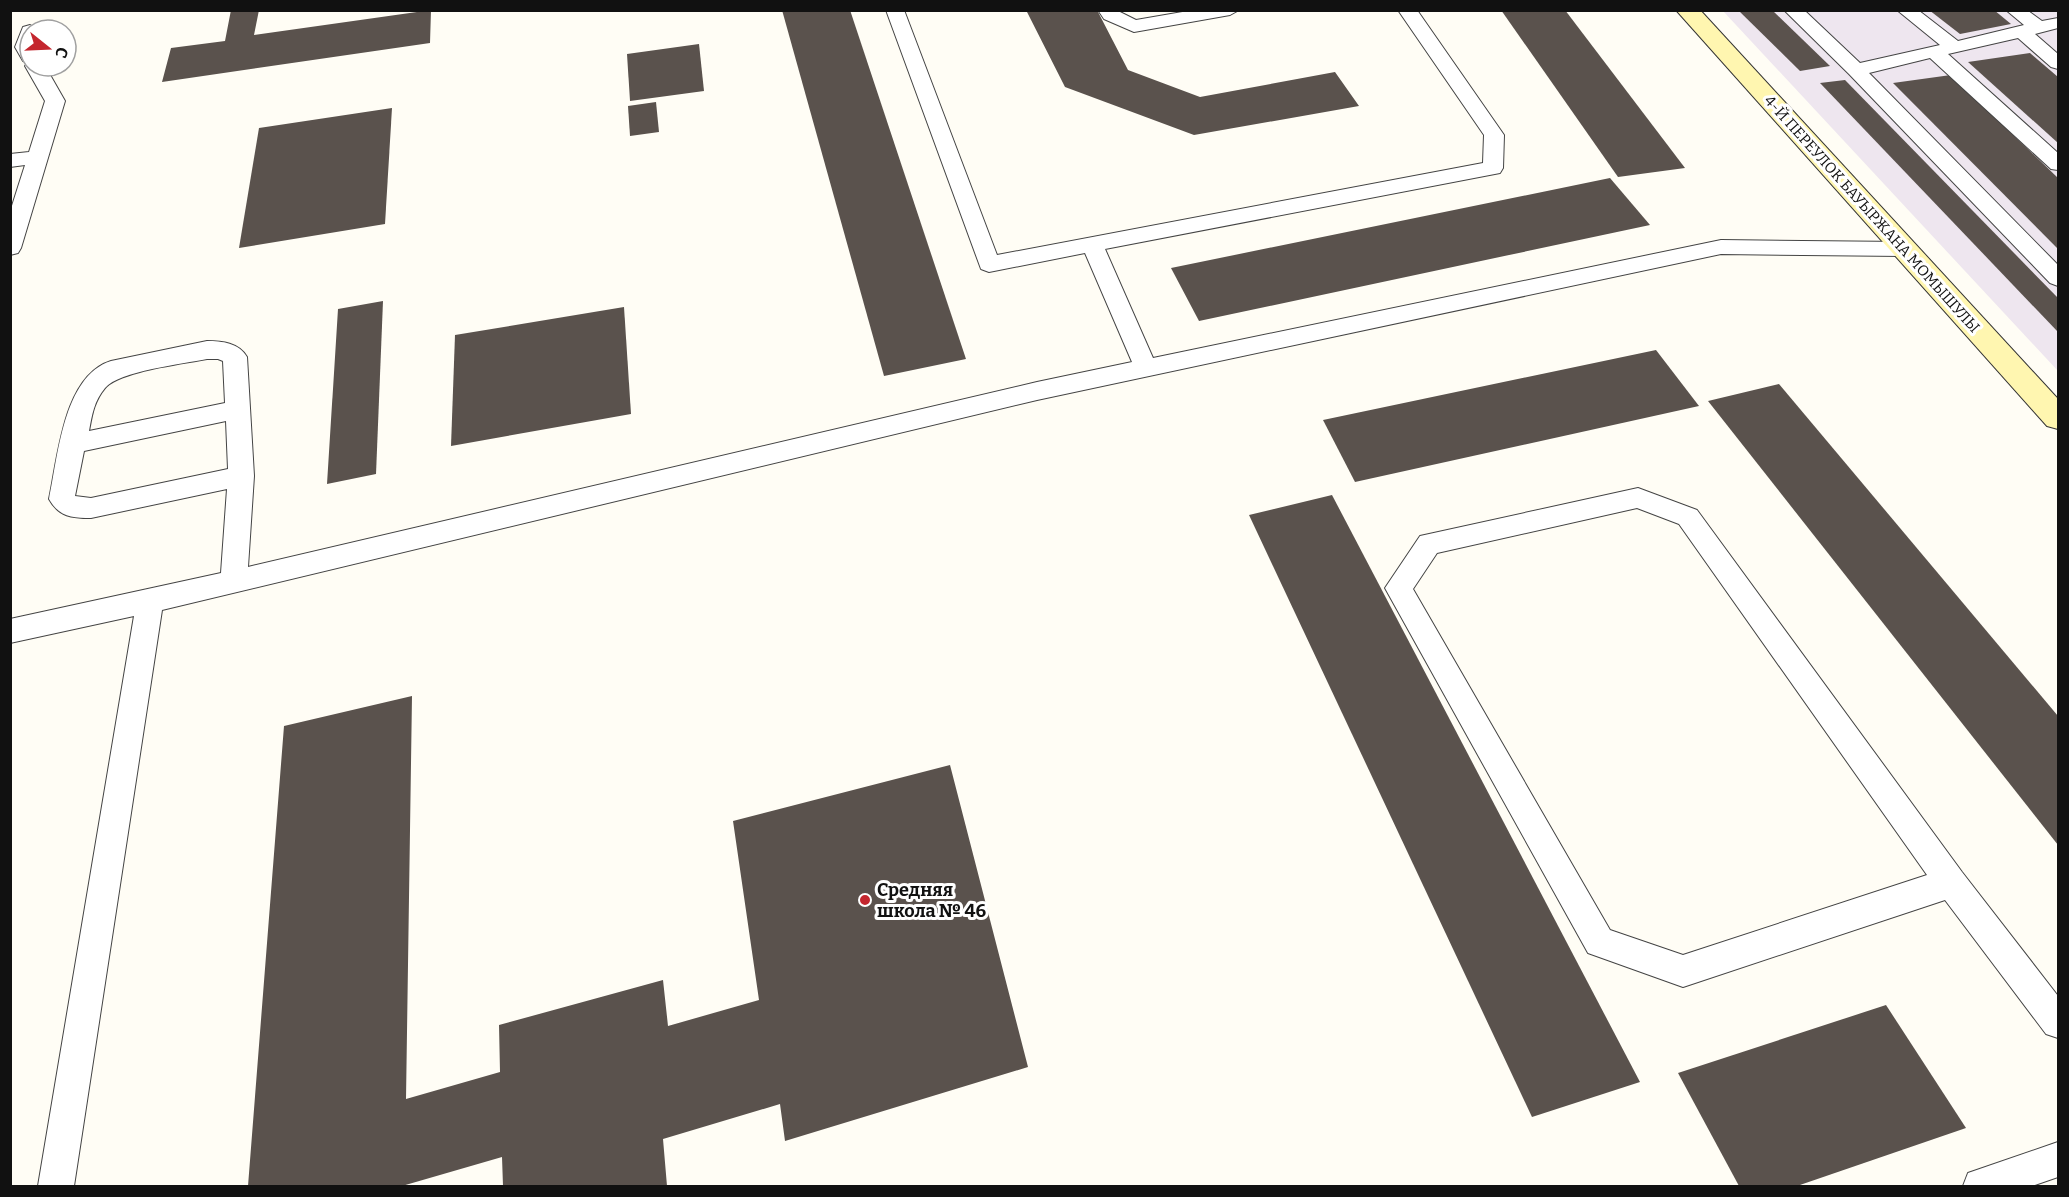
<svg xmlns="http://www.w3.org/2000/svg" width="2069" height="1197" font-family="Bitter,serif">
<rect width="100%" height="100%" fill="#fffdf5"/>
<!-- industrial -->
<polygon fill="#eee6ef" points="1723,11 2058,11 2058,371"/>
<!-- building -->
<g fill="#5a524d">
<polygon points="231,10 259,10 254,35 431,10 430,43 162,82 171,48 225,41"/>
<polygon points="782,10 850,10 966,359 884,376"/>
<polygon points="1026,10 1097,10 1128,70 1200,97 1335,72 1359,106 1194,135 1065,87"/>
<polygon points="1501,10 1565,10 1685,168 1618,177"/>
<polygon points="1738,10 1772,10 1830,66 1800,71"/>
<polygon points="1929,10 1994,10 2011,24 1960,34"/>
<polygon points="699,44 704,91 630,101 627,54"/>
<polygon points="2030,53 2058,77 2058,143 1968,62"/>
<polygon points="1951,75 2058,178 2058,249 1893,83"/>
<polygon points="1845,80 2058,298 2058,332 1820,83"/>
<polygon points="656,102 659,132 630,136 628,106"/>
<polygon points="392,108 385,224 239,248 259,128"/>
<polygon points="1610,178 1650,225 1199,321 1171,268"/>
<polygon points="383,301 376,474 327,484 338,309"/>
<polygon points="624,307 631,414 451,446 455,335"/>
<polygon points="1656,350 1699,406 1355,482 1323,420"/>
<polygon points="1779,384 2058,716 2058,845 1708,401"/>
<polygon points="1332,495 1640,1082 1532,1117 1249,515"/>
<polygon points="412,696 406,1099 500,1072 499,1025 663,980 668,1026 759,1000 733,821 950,765 1028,1067 785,1141 780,1104 663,1139 667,1186 503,1186 502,1157 402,1186 248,1186 284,726"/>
<polygon points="1886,1005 1966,1128 1797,1186 1739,1186 1678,1073"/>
</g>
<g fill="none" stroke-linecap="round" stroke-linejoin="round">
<defs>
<g id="lane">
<path d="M886,10h18l93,245 486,-92 1,-28 -86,-125h19l87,125 -1,33 -3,5 -395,76 48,109 568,-118 182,2 8,2 3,5 -3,5 -8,2 -182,-2 -684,146 -875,210 -88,576h-36l96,-570 -124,27v-24l211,-46 6,-84 -136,29c-19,0 -32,-1 -42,-19 9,-41 14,-123 62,-138l96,-20c15,0 32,2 40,16l7,119 -6,91 789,-185 95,-20 -47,-109 -96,19 -8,-3zM207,359h11l5,2 2,42 -136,28c3,-16 5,-30 16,-43 14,-17 78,-24 102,-29zM226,421l2,48 -137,29 -16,-2 9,-45z"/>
<polygon points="1098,10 1116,10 1136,20 1194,10 1239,10 1230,15 1134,32 1104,19"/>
<polygon points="1784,10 1804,10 1860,63 1940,45 1897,10 1918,10 1958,41 2024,25 2006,10 2027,10 2042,21 2058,18 2058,28 2035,34 2058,54 2058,69 2051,67 2018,38 1948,54 2058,153 2058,170 2051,169 1930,58 1869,73 2058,265 2058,286 2050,283 1849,74"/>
<polygon points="30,25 39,30 30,30 30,66 45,66 65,101 21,248 18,253 10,255 10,212 25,165 10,167 10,154 29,152 45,101 25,66 28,62 23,61 15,47 23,27"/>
<path d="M1638,488l59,22 265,362 96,124v42l-12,-4 -101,-134 -262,87 -95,-34 -203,-365 35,-52zM1637,508l42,16 248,351 -244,80 -73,-25 -197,-341 24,-36z"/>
<polygon points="2058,1142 2058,1177 2032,1186 1963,1186 1968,1173"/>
</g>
<polygon id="secondary" points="1676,10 1700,10 2058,399 2058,429 2047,426"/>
</defs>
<!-- lane casing -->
<use href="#lane" stroke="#444" stroke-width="2"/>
<!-- secondary casing -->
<use href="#secondary" stroke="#333" stroke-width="2"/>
<!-- lane -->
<use href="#lane" fill="#fff" fill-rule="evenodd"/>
<!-- secondary -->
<use href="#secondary" fill="#fff6b0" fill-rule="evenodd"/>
</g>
<!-- markers -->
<circle fill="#c4262e" stroke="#fff" stroke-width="2" cx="865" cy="900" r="6"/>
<g text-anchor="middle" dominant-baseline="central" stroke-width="6" stroke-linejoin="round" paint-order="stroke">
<!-- far-street labels -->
<g font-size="15" fill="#111" stroke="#fff">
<text transform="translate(1872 214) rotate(48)">4-Й ПЕРЕУЛОК БАУЫРЖАНА МОМЫШУЛЫ</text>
</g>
<!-- poi labels -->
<g font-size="18" font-weight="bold" fill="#111" stroke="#fff" text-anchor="start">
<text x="877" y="890">Средняя<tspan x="877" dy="21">школа № 46</tspan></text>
</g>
</g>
<!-- border -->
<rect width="2069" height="1197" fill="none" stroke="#111111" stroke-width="24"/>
<!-- north arrow -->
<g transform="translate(48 48) rotate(108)"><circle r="28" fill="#ffffff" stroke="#a0a0a0" stroke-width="1.5"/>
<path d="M0-4.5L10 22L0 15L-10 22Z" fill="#c4262e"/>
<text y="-9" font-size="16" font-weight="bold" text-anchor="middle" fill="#111111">С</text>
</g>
</svg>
